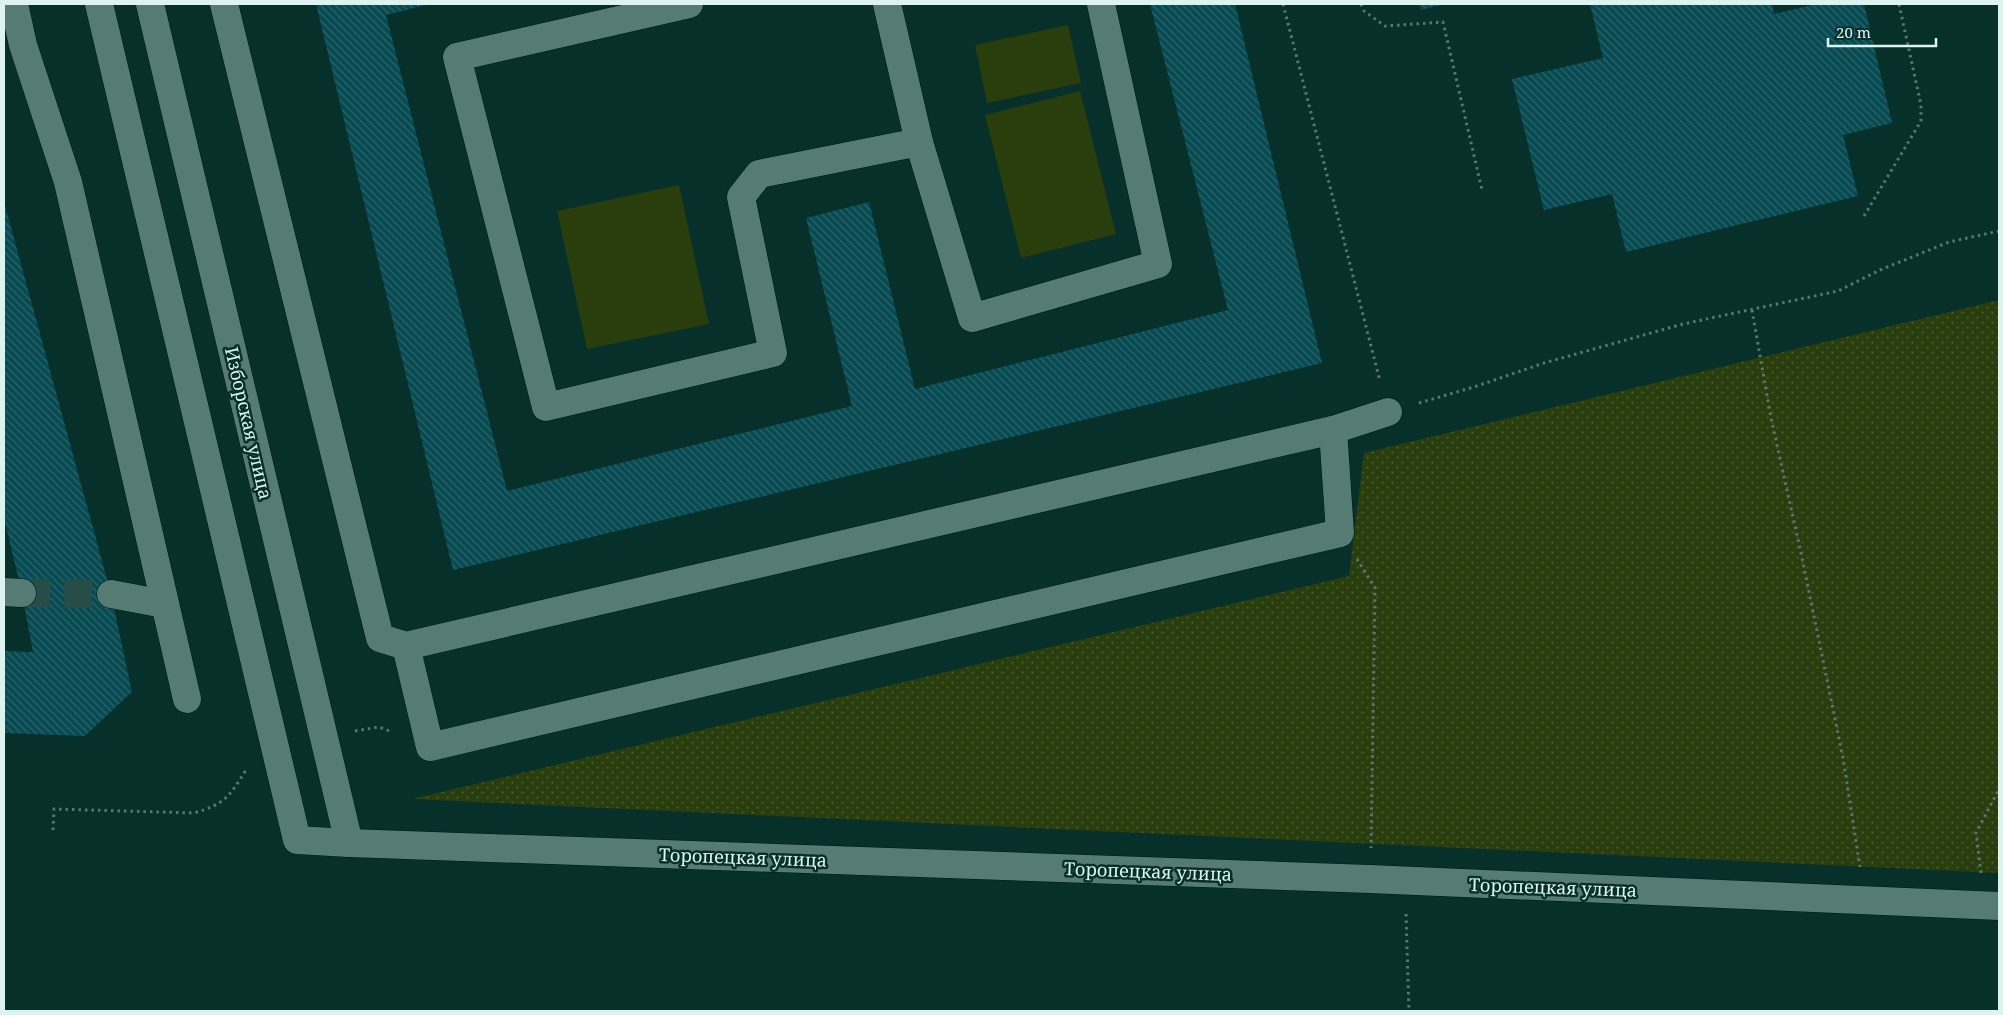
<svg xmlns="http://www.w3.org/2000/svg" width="2003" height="1015" font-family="'Noto Serif',serif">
<defs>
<pattern id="grass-dots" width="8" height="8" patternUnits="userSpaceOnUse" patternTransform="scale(1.25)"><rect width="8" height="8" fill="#2a3d0d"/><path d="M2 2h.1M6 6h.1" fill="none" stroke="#485a31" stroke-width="1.8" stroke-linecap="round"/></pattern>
<pattern id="building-back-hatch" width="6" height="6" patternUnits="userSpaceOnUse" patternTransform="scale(1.25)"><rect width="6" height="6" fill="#074a52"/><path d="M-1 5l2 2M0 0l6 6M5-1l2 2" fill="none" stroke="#2b656b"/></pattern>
</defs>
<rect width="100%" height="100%" fill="#07302a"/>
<!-- grass -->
<polygon fill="url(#grass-dots)" points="1999,300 1999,873 412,799 1349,576 1364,453"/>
<!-- green -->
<g fill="#2a3d0d">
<polygon points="1068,25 1081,83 987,103 975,45"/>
<polygon points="1080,91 1116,234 1021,258 985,115"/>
<polygon points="679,185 709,324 587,349 557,211"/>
</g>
<!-- building -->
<g fill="url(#building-back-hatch)">
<polygon points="316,4 430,4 386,15 507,491 852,406 806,218 869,202 915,389 1228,310 1150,4 1235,4 1322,363 453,570"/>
<polygon points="1419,4 1444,4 1421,10"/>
<polygon points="1590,4 1772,4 1774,14 1816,4 1864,4 1892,123 1843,135 1858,196 1626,252 1612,194 1544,210 1512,79 1603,58"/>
<polygon points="4,202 111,594 132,692 85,736 4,733 4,651 33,652 22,593 4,518"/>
</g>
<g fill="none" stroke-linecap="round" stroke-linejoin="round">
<!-- minor-tunnel -->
<polyline stroke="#274d48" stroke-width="28" stroke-dasharray="28 14" stroke-linecap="butt" points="22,593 111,594"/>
<defs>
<g id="minor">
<polyline points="14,4 23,45 68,182 187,699"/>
<polyline points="99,4 297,840 349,843 1370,879 1999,906"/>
<polyline points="150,4 349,843"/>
<polyline points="224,4 380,638 406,646 1333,430 1388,412"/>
<polyline points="689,4 457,57 546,407 773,353 741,197 759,174 919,142 972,318 1158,264 1101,4"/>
<polyline points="887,4 919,142"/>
<polyline points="4,592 22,593"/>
<polyline points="111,594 164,604"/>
<polyline points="406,646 430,747 1340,533 1333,430"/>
</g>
</defs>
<!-- minor casing -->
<use href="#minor" stroke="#001612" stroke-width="29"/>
<!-- path -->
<g stroke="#567872" stroke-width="3" stroke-dasharray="2.5 4" stroke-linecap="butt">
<polyline points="1283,4 1380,381"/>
<polyline points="1361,4 1364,11 1385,26 1443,22 1482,190"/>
<polyline points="1864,216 1921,121 1921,105 1899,4"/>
<polyline points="1752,310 1771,418 1801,553 1843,758 1860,867"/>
<polyline points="1419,403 1474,387 1544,363 1683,324 1838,291 1880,270 1949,242 1999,231"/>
<polyline points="1357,559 1375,588 1371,848"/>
<polyline points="355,731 379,727 392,732"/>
<path d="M53,830l1,-21 140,4c31,-9 35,-16 52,-43"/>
<polyline points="1981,873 1976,833 1999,789"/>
<polyline points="1406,914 1409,1011"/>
</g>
<!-- minor -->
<use href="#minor" stroke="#557b74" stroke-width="28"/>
</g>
<g text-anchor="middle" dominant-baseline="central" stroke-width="5" stroke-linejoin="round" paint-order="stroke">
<!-- street labels -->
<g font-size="18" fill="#def3ef" stroke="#07302a">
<text transform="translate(249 423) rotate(77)">Изборская улица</text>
<text transform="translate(743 857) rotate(2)">Торопецкая улица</text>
<text transform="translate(1148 871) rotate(2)">Торопецкая улица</text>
<text transform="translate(1553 887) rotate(2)">Торопецкая улица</text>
</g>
</g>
<!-- border -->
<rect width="2003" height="1015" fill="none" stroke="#def3ef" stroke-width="10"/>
<!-- scale -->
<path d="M1828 38v8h108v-8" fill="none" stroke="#def3ef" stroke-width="2.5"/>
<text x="1836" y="38" font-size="15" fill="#def3ef" stroke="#07302a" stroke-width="4" paint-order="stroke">20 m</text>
</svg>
